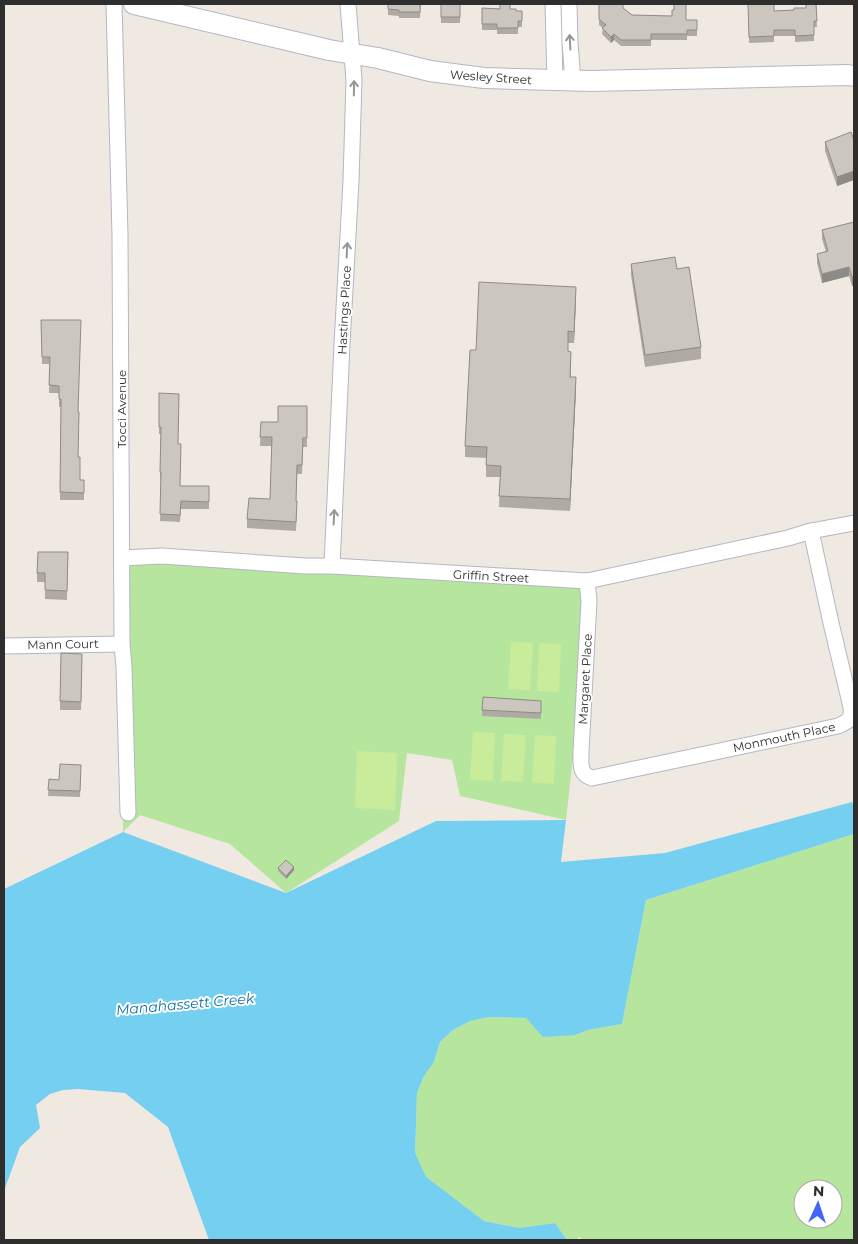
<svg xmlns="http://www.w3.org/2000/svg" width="858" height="1244" font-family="Montserrat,sans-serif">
<rect width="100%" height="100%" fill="#efe9e1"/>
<!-- green -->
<g fill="#b6e59e" fill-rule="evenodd">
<polygon points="126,556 592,585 566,820 460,796 452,760 407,753 399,821 286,893 230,844 140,815 123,832"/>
<path d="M854,834v406h-271l-4,-3 -3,3h-9l-12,-17 -36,5 -35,-7 -59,-44 -10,-24 2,-60 7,-17 10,-14 6,-20 13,-12 17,-9 19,-4 37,1 49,17 13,-5 34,-6 24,-124zM803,1189h30v30h-30z"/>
</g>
<!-- pitch -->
<g fill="#c9ec9a">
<polygon points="511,642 533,643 530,690 508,689"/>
<polygon points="539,643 561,644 559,692 537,691"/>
<polygon points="473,732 495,733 493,781 470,780"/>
<polygon points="504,734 526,735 523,782 501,781"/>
<polygon points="535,735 556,736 554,784 532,782"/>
<polygon points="357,751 397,753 395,810 355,808"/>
</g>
<!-- water -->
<polygon fill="#75cff0" points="852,802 854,805 854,834 646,900 622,1024 588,1030 575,1035 543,1037 526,1018 489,1017 470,1021 453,1030 440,1042 434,1062 424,1076 417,1093 415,1153 426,1177 484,1221 519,1228 555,1223 567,1240 209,1240 168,1127 125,1093 78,1089 63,1090 50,1094 36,1105 40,1128 20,1147 4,1191 4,889 123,832 286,893 436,821 566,820 561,862 665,853"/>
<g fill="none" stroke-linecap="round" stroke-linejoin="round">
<defs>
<g id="minor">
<polyline points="114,4 120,235 122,644 124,667 128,813"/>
<polyline points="553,4 555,80"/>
<polyline points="569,4 570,43 573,81"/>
<polyline points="122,558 162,556 305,566 332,566 587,581 788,538 811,531 854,523"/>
<polyline points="332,566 342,344 351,181 354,80 348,4"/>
<path d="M587,581l2,20 -8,151c0,12 -2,22 11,26l246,-52c11,-5 14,-6 13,-19l-20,-84 -20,-92"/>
<polyline points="4,646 122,644"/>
</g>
<polyline id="tertiary" points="134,4 329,50 378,58 430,71 484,78 592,81 848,75 854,76"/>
</defs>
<!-- minor casing -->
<use href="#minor" stroke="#b4b7c1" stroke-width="17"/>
<!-- tertiary casing -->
<use href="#tertiary" stroke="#b4b7c1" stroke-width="22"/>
<!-- minor -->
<use href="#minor" stroke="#fff" stroke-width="15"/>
<!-- tertiary -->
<use href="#tertiary" stroke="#fff" stroke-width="20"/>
</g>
<!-- wall -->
<g fill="#afaba4">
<rect x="301" y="4" width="16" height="1"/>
<polygon points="388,4 421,4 420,18 399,18 399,16 388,15"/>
<rect x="441" y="4" width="19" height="19"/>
<polygon points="599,4 623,8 632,15 686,20 697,20 697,36 687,36 687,40 651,40 651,46 621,46 614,40 611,43 602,34 603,28 599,25"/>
<polygon points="748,4 774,11 794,10 806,8 816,4 817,27 814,27 814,41 795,42 795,36 774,36 774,42 749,43"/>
<polygon points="482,8 510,9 516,11 522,11 522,27 518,27 518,34 497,34 497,30 482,30"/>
<polygon points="854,140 854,180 837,186 825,151 825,142"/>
<polygon points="854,222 854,285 852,286 849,276 822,283 817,263 817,254 826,252 822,239 822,230"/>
<polygon points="631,264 701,347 701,359 645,367 631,275"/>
<polygon points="576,298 574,343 568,343 568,351 571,363 571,377 576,389 570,511 499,507 500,477 486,477 486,458 465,457 465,446 476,350"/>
<polygon points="41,320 78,412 78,457 80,480 84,480 84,500 60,500 61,407 59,407 59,393 49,393 50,364 42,364"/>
<polygon points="159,393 178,444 180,486 209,486 209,509 181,509 180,522 160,521 161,479 160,479 160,472 161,434 159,434"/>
<polygon points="307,406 307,447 303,447 302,474 297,474 296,501 297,510 296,531 247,528 247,519 270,499 272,446 260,446 261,422 278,422"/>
<polygon points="68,552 67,600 45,599 45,582 37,582 37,573"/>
<polygon points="82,654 81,710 60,710 60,701"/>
<polygon points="483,697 541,701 541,719 482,716"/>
<polygon points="81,765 80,797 48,796 49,779 59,780"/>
<polygon points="278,868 294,870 286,879 278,871"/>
</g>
<!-- shaded-wall -->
<g fill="#8e8b86">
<polygon points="614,34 614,40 611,43 611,37"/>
<polygon points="854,171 854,180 837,186 837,177"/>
<polygon points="849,267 849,276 822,283 822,274"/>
<polygon points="854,276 854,285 852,286 852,277"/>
<polygon points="576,287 576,298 574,343 574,332"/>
<polygon points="576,377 576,389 570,511 570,499"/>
<polygon points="294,867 294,870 286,879 286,876"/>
</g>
<!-- building -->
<g fill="#cbc7bf" stroke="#8e8b86">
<polygon points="388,4 420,4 420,12 399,12 399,10 388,9"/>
<rect x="441" y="4" width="19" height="13"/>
<polygon points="500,4 510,4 510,9 516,9 516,11 522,11 522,21 518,21 518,28 497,28 497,24 482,24 482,8 500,9"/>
<polygon points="599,4 623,4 623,8 632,15 672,16 672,10 674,10 674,4 686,4 686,20 697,20 697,30 687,30 687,34 651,34 651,40 621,40 614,34 611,37 602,28 606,25 599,19"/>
<polygon points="748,4 774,4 774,11 794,10 794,8 806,8 806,4 816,4 817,21 814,21 814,35 795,36 795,30 774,30 774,36 749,37"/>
<polygon points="851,132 854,140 854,171 837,177 825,142"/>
<polygon points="854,222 854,276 852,277 849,267 822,274 817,254 828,251 822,230"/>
<polygon points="675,257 677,269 689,267 701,347 645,355 631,264"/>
<polygon points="479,282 576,287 574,332 568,331 568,351 571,352 570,377 576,377 570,499 499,496 501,466 486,465 487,447 465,446 470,350 476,350"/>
<polygon points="41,320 81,320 78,412 79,412 78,457 80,457 80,480 84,480 84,493 60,492 61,399 59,399 59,386 49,385 50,357 42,357"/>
<polygon points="159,393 179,394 178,444 181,444 180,486 209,486 209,502 181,501 180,515 160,514 161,472 160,472 161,427 159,427"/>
<polygon points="278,406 307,406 307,438 303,438 302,465 297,465 296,501 297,501 296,522 247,519 249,498 270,499 272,437 260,437 261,422 278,422"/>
<polygon points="38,552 68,552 67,591 45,590 45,573 37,573"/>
<polygon points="61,653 82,654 81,702 60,701"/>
<polygon points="483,697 541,701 541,713 482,710"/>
<polygon points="60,764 81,765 80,791 48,790 49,779 59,780"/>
<polygon points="286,860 294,867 286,876 278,868"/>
</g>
<!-- one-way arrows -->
<defs><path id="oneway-shaft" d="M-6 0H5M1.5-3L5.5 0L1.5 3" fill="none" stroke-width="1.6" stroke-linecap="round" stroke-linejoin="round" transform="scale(1.25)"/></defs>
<g stroke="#969696">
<use href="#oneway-shaft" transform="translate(570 42) rotate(-93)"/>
<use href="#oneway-shaft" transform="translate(354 88) rotate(-89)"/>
<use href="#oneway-shaft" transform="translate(347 250) rotate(-87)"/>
<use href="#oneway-shaft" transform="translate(334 517) rotate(-87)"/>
</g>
<g text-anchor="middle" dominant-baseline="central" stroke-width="4" stroke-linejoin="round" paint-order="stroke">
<!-- street labels -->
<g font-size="12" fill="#2e2e2e" stroke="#fff">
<text transform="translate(491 77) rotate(4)">Wesley Street</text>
<text transform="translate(344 310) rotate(-87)">Hastings Place</text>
<text transform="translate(121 409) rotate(-90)">Tocci Avenue</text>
<text transform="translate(491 576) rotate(3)">Griffin Street</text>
<text transform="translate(63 644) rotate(-1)">Mann Court</text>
<text transform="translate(585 679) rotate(-87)">Margaret Place</text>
<text transform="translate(784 737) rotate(-12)">Monmouth Place</text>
</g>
<!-- water labels -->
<g font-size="14" font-style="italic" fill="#0d6fa3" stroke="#fff">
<text transform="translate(185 1004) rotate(-5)">Manahassett Creek</text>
</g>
</g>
<!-- border -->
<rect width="858" height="1244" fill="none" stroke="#2e2e2e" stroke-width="10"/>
<!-- north arrow -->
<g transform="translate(818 1204) rotate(3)"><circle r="24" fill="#ffffff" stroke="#ababab"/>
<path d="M0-4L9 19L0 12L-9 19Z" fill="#4264fb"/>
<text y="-8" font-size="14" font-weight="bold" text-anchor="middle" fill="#2e2e2e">N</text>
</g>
</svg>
